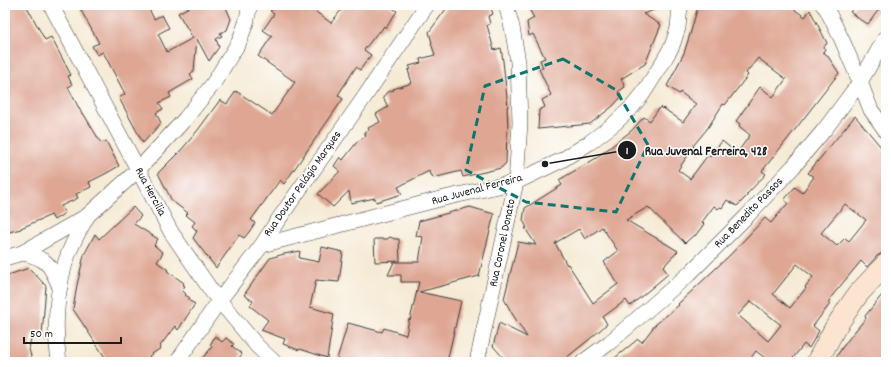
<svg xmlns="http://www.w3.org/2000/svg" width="891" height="367" font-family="Dekko,sans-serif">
<rect width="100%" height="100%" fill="#fff"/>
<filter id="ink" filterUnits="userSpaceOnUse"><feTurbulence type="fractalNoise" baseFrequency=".025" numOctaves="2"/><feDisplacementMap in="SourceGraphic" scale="8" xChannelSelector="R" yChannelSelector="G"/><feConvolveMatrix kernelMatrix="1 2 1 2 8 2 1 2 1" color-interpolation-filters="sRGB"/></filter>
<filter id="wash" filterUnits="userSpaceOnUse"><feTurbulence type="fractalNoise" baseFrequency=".012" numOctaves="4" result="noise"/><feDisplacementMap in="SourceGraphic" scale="16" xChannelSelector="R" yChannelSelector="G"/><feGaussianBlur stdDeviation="0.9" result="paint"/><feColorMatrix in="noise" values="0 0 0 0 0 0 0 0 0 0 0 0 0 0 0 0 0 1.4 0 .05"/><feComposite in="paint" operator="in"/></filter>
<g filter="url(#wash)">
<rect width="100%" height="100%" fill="#f5ead4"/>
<g id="blocks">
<!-- building -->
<g fill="#dea693" fill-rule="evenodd">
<polygon points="5,5 26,5 45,40 51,37 71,75 68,76 72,85 68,87 82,114 83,113 101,143 106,141 119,166 105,174 89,182 91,187 76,194 78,198 61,206 65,213 54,220 51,215 21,228 21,229 5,233"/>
<polygon points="78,5 147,5 154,19 162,15 169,28 158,34 167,52 193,38 178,13 193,5 225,5 231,19 227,30 220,33 222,36 216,39 219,47 209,61 197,39 194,71 190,74 193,79 169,93 171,97 159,103 163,109 156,113 161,123 143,143 119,98 125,94 103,52 97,55 92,46 99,43"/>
<polygon points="281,5 315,5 312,9 331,23 345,5 388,5 397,11 386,28 384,26 380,32 378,32 364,50 371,55 360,70 356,67 338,95 343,99 284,184 280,180 251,220 255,223 249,232 244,238 239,235 216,268 193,238 197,231 192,226 195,222 186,215 188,213 172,201 158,173 183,148 198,130 220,100 227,104 236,91 272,115 295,82 258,56 272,36 263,30 274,14 270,11"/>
<polygon points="449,5 490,5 493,14 488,16 490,24 487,25 494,50 501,48 503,61 508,107 507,107 508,129 507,130 506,163 501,168 463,177 461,171 433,178 432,175 430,175 429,171 398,187 402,194 376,202 375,198 351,203 349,191 333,207 318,194 340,171 334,166 340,157 343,160 357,142 366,136 364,132 369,130 368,128 380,122 376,114 388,107 383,97 387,92 394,90 393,89 412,83 408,70 411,69 409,66 421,63 420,59 435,55 431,43 432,43 429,32"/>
<polygon points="538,5 663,5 663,7 643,14 661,25 645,64 621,79 625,87 618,92 621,97 613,106 590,124 538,129 539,110 545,107 542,100 551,95 539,69 543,68 540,60 545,58 533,34 529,36 527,22 534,18 529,9"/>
<path d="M700,5h88l17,12 5,-7 17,33 -3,4 1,2 -2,3 4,3 12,18 -45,58 -32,40 4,3 -19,20v2l-10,10 -10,-6 -5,8 -2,-1 -2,2 -4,-3 -12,16 2,2 -9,12 -1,-1 -9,8 -36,-35 -1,-1 -22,13 52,31 -15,16 5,7 -7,6 -31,26 -4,-6 -23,17 4,7 -16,14 -30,24h-54l-14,-16 6,-23 28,14 -14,-22 -9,-16 14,-57 18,3 -11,-17h2l-4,-8 2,-12 37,-23 -3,-5 39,-23v-1l14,-10 19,-15 13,-14 6,4 10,-14 2,2 1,-1 20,14 13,-18 -16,-12 -1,2 -12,-8 17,-33 7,-22 6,-21zM758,58l28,21 -13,18 -13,-10 -24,34 4,3 -1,2 11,9 -13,18 -15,-12 -12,16 -2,-2 -18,24 -12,-9 16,-24h-1l14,-17 16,-25 2,1 23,-30 -2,-2zM602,227l16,24 -14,11 14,22 -25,19 -25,-39 -1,1 -12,-22 24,-14 6,10z"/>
<polygon points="856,5 882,5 868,24 863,21 862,21 850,12"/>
<path d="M855,116l31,37v95l-4,5 -5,3 -10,11 -6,-6 -29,35 -4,7 2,1 -17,22 6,5 -10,17 -5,-4 -14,18h-20l-14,-11 -8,11h-138l28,-23 4,3 13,-17 24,-20 -1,-1 52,-49 35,-37 6,5 17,-20 -4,-3 11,-13 7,6 12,-16 -6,-4zM845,204l21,16 -17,21 -4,-3 -8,8 -16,-13zM797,264l16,13 -8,10 1,1 -16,20 -17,-14zM751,301l30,24 -13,16 -30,-26z"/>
<polygon points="133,207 141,216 134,224 158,239 154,245 163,253 157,262 168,270 167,271 184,283 183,285 185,286 182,290 186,294 185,295 190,298 188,300 195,304 178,330 175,326 160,346 161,348 149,356 152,362 108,362 73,309 77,285 84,255 95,234 99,239"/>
<polygon points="470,207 494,214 479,276 419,292 461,301 447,362 336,362 348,323 382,332 384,328 406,335 409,319 410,320 419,282 401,282 401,275 388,275 394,262 419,262 423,237 416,236 419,221"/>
<polygon points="390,237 395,239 399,239 400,261 375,262 374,239 387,239"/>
<polygon points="322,247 343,252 339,282 316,280 310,307 334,314 327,358 300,349 299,350 283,344 285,339 261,330 268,320 250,306 253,301 244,295 270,258 284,254 300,251 299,258 319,262"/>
<polygon points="29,268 46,286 42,335 32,333 29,349 31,356 30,362 5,362 5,276"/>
<polygon points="886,290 886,359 881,362 875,362 873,359 867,362 833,362 842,348 851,336 866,318 865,316"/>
<polygon points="215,336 222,342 226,338 234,344 232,346 242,354 236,362 199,362 212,347 210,345"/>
</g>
</g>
</g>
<g filter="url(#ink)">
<use href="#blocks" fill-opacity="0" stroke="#3d3b38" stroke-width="1"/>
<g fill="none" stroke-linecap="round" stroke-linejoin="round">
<defs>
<g id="street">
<polyline points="51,5 171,232 213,293 257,346 274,362"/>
<polyline points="823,5 826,8 842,40 860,82 871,110 886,131"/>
<polyline points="262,245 440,199 516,182 562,160 589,143 615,123 632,107 642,95 660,67 672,46 678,28 680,5"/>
<path d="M22,253c25,5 28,11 38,34"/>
<polyline points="5,258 22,253 87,216 138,170 185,119 213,84 239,42 246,23 250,5"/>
<path d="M59,362c-5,-31 -3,-68 6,-98 5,-17 13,-32 22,-47"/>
<polyline points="177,362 219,301 262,245 276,223 361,102 427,5"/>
<polyline points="477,362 516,182 520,123 518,62 512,27 506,5"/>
<polyline points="583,362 609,343 689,274 746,217 793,167 825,129 860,82 886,37"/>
</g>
<polyline id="secondary" points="817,362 835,328 858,294 886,264"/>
</defs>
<!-- street casing -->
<use href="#street" stroke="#3d3b38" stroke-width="16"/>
<!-- secondary casing -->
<use href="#secondary" stroke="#3d3b38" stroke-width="22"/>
<!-- street -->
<use href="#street" stroke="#fff" stroke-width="15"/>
<!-- secondary -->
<use href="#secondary" stroke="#fce5d0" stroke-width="21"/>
</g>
</g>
<!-- marked area -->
<path fill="none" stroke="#0f766e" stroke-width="3" stroke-dasharray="8 5" stroke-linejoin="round" d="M563,59l53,31 32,55 -32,67 -90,-10 -60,-32 19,-84z"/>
<g text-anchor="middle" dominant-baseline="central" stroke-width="3" stroke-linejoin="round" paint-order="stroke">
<!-- street labels -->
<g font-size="12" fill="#1c1c1c" stroke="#fff">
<text transform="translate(303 184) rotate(-55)">Rua Doutor Pelágio Marques</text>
<text transform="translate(477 190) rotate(-15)">Rua Juvenal Ferreira</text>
<text transform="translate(150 192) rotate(62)">Rua Hercilia</text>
<text transform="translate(749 213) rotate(-46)">Rua Benedito Passos</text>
<text transform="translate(503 243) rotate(-78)">Rua Coronel Donato</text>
</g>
</g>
<!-- callouts -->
<path fill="none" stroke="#1c1c1c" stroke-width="1.5" d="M545 164L627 150"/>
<g fill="#1c1c1c" stroke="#fff" stroke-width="1.5">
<circle cx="545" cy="164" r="4"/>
<circle cx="627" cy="150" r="10"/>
</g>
<g font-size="12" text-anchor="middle" font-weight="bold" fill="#fff">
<text x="627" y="154">1</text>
</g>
<g font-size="13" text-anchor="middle" font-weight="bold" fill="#1c1c1c" stroke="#fff" stroke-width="3" stroke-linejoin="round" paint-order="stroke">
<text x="706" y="155">Rua Juvenal Ferreira, 428</text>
</g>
<!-- margin -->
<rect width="891" height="367" fill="none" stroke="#fff" stroke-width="20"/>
<!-- scale -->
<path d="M24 337v6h97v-6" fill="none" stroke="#1c1c1c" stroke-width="2"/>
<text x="30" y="337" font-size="12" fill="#1c1c1c" stroke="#ffffff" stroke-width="3" paint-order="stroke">50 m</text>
</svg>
